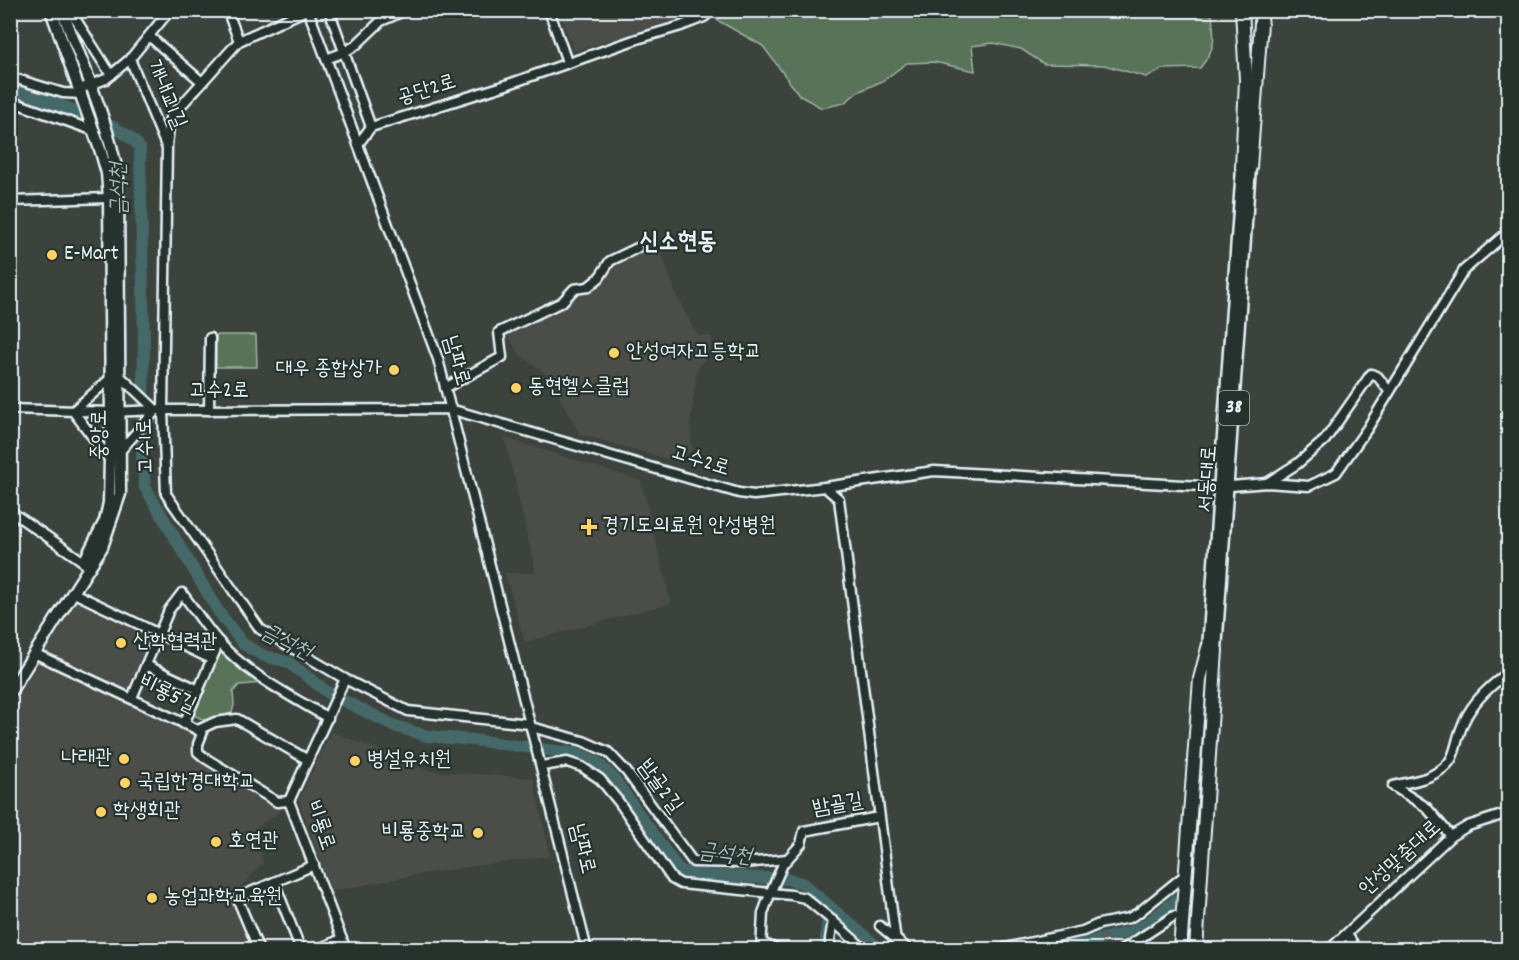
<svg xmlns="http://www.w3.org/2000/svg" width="1519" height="960" font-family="Dekko,'Poor Story',sans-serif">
<rect width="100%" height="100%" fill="#3c433d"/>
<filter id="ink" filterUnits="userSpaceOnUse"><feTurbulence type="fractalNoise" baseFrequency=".0167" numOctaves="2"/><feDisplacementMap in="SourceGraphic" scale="12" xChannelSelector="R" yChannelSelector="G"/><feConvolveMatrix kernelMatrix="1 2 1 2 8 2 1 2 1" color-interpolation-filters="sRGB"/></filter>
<g filter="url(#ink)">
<!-- built -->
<g fill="#4c4e48">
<polygon points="559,11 698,11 684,17 574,51"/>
<polygon points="659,246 675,292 691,325 699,335 712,337 709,352 697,370 690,425 692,451 675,461 580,434 555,388 553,380 520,354 504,331 572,293 590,289 610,261"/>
<polygon points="505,438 641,481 671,603 525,642 505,573 536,573"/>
<polygon points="80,596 154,636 129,703 195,735 197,757 281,810 256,828 263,863 235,892 256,949 11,950 11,707"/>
<polygon points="331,732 390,754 406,764 433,771 533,778 550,856 431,872 331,891 299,800"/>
</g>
<!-- green -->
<g fill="#587359" stroke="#a0b2a8" stroke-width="1.5">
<path d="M725,11h479l8,4c3,25 4,33 -12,53l-37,1 -17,8 -42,-12 -60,-1 -23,-15 -28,-6 -21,3 3,25 -41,-9 -27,1 -25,18 -24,11 -14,11 -22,5 -22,-12 -37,-50 -46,-26z"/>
<polygon points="216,335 256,335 257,367 216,367"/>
<polygon points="224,647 263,683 239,685 233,692 234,705 232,713 206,721 190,713 211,654"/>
</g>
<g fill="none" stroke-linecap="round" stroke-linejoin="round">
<!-- river -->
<g stroke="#446968" stroke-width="12">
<path d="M10,90c32,10 112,31 130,58l4,191 -2,120 3,28 73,124 25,33 21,12 24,6 42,32 65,32 32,10 46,4 106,14 18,8 17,17 63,89 8,5 14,2 87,4 16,4 79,67"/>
<polyline points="827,950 826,937 829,907"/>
<polyline points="1061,950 1132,931 1148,923 1181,896"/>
</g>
<!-- minor-tunnel -->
<polyline stroke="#565d59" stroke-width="8" stroke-dasharray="8 4" stroke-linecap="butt" points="1099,924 1108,950"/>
<defs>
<g id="minor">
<polyline points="227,10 239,41"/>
<polyline points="306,10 239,41 170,118 167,146 163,410 166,494 260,629 345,679 408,711 530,724"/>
<polyline points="308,10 438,359 587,950"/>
<polyline points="329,10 371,127"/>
<polyline points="549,10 567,62"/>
<polyline points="71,12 111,75"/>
<polyline points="149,36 202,82"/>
<polyline points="130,59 166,146"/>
<polyline points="326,59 345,52 356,45 381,21 406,10"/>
<polyline points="10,77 63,93 82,94"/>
<polyline points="80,89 106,79 130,59 170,10"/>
<polyline points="10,101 95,131"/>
<polyline points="371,127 500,87 637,39 681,26 704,17 712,10"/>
<polyline points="358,144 371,127"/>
<polyline points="10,201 109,198"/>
<polyline points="121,377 156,410"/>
<polyline points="445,388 502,357 499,332 562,302 574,289 588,287 599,278 610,261 637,248"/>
<polyline points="10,409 111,412 156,410 450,409 739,493 754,495 825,487 839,499 897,950"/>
<polyline points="209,410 210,338"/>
<polyline points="121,450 156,410"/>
<polyline points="110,460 73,411 111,378"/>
<polyline points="1267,483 1297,464 1325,440 1371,374 1378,377 1389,391"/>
<polyline points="825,487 934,471 1219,487 1267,483 1309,486 1336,473 1367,429 1464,270 1508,232"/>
<polyline points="10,511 84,562"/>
<polyline points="74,593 211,659"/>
<polyline points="36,654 198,730 202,734 198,744 198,752 205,758 277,802 289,801"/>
<polyline points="146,665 199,690"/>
<polyline points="345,679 289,801 346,950"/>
<path d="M132,698l37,-88 13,-17c12,16 23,33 36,48 30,34 73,55 110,77"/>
<polyline points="184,724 219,642"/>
<polyline points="531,727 583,741 608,752 626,771 693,862 744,863 787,859"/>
<polyline points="198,730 215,722 237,719 308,760"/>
<polyline points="542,766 567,762 582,767 600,779 619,802 672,879 681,884 791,895 805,898 833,921 830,939 830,950"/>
<path d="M1451,836l-25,-29 -33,-21c13,-4 30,-5 41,-12 23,-12 19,-24 27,-45 8,-24 27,-42 47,-56"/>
<polyline points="274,882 301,950"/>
<polyline points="833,921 865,950"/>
<polyline points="880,926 909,950"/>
<polyline points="1347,934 1357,950"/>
<polyline points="762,943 779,950"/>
<polyline points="259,950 237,898 314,865"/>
<polyline points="316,950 342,939"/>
<polyline points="761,950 763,913 772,889 783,864 801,844 804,831 879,817"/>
<polyline points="996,950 1083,931 1099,924 1129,918 1138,913 1180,879"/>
<polyline points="1122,950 1174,916"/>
<polyline points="1329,950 1451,836 1468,826 1508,813"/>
</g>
<g id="major">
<polyline points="51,10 101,152 107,173 109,198 111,412 109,503 105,521 84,562"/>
<polyline points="1208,648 1242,168"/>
<polyline points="1216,650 1250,167"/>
<path d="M10,692l92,-145 18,-53 -2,-316c-10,-58 -35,-112 -56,-168"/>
</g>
<g id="highway">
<polyline points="1250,167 1262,10"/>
<polyline points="1242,168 1246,80 1242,10"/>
<polyline points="1180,950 1200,679 1208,648"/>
<polyline points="1196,950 1216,650"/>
</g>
</defs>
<!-- minor casing -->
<use href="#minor" stroke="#e8f1f8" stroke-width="13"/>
<!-- major casing -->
<use href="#major" stroke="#e8f1f8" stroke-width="15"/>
<!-- highway casing -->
<use href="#highway" stroke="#e8f1f8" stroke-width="16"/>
<!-- minor -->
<use href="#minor" stroke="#26332d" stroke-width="8"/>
<!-- major -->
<use href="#major" stroke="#26332d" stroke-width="10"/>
<!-- highway -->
<use href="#highway" stroke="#26332d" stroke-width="12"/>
</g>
</g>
<!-- markers -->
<g fill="#ffd166" stroke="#26332d" stroke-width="2">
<circle cx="52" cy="255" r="6"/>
<circle cx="614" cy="353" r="6"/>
<circle cx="394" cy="370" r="6"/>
<circle cx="516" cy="388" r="6"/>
<path d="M586 518h6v6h6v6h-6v6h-6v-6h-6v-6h6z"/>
<circle cx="121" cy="643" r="6"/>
<circle cx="124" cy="759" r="6"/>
<circle cx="355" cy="761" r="6"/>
<circle cx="125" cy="783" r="6"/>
<circle cx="101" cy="812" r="6"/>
<circle cx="478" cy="833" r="6"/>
<circle cx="216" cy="842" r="6"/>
<circle cx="152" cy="898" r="6"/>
</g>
<g text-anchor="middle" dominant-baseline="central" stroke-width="4.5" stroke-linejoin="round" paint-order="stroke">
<!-- shield labels -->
<rect fill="#26332d" stroke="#aeb8bb" stroke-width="1.5" x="1219" y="391" width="30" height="34" rx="4.5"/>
<g font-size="20" font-weight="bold" fill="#e8f1f8">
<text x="1234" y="408">38</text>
</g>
<!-- street labels -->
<g font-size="21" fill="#e8f1f8" stroke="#26332d">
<text transform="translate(427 91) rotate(-17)">공단2로</text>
<text transform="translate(165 95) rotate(67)">개내교1길</text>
<text transform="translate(455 361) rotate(74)">남파로</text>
<text x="219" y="392">고수2로</text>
<text transform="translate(101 435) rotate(-90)">중앙로</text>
<text transform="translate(147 446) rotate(-92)">고수1로</text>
<text transform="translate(700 462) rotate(17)">고수2로</text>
<text transform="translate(1209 479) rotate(-86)">서동대로</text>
<text transform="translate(167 695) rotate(26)">비룡5길</text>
<text transform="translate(659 787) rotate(54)">밤골2길</text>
<text transform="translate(838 806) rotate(-10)">밤골길</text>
<text transform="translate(319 826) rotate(71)">비룡로</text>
<text transform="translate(581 849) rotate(76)">남파로</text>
<text transform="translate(1401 859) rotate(-42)">안성맞춤대로</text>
</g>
<!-- poi labels -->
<g font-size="21" fill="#e8f1f8" stroke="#26332d" text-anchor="start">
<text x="64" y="255">E-Mart</text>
<text x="626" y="353">안성여자고등학교</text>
<text x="382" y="370" text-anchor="end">대우 종합상가</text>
<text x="528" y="388">동현헬스클럽</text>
<text x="602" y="527">경기도의료원 안성병원</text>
<text x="133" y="643">산학협력관</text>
<text x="112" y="759" text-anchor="end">나래관</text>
<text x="367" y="761">병설유치원</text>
<text x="137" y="783">국립한경대학교</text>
<text x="113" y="812">학생회관</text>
<text x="466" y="833" text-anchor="end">비룡중학교</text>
<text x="228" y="842">호연관</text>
<text x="164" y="898">농업과학교육원</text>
</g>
<!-- water labels -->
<g font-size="22" font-style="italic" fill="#a6bbbe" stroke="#26332d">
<text transform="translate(120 189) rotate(-91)">금석천</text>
<text transform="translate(286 643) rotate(27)">금석천</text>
<text transform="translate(725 855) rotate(7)">금석천</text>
</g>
<!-- quarter labels -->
<g font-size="24" font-weight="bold" fill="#e8f1f8" stroke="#26332d">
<text x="678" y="243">신소현동</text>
</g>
</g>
<!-- margin -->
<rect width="1519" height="960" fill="none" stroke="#26332d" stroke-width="36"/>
<rect x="18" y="18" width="1483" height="924" fill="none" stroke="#e8f1f8" stroke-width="2" filter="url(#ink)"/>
</svg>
